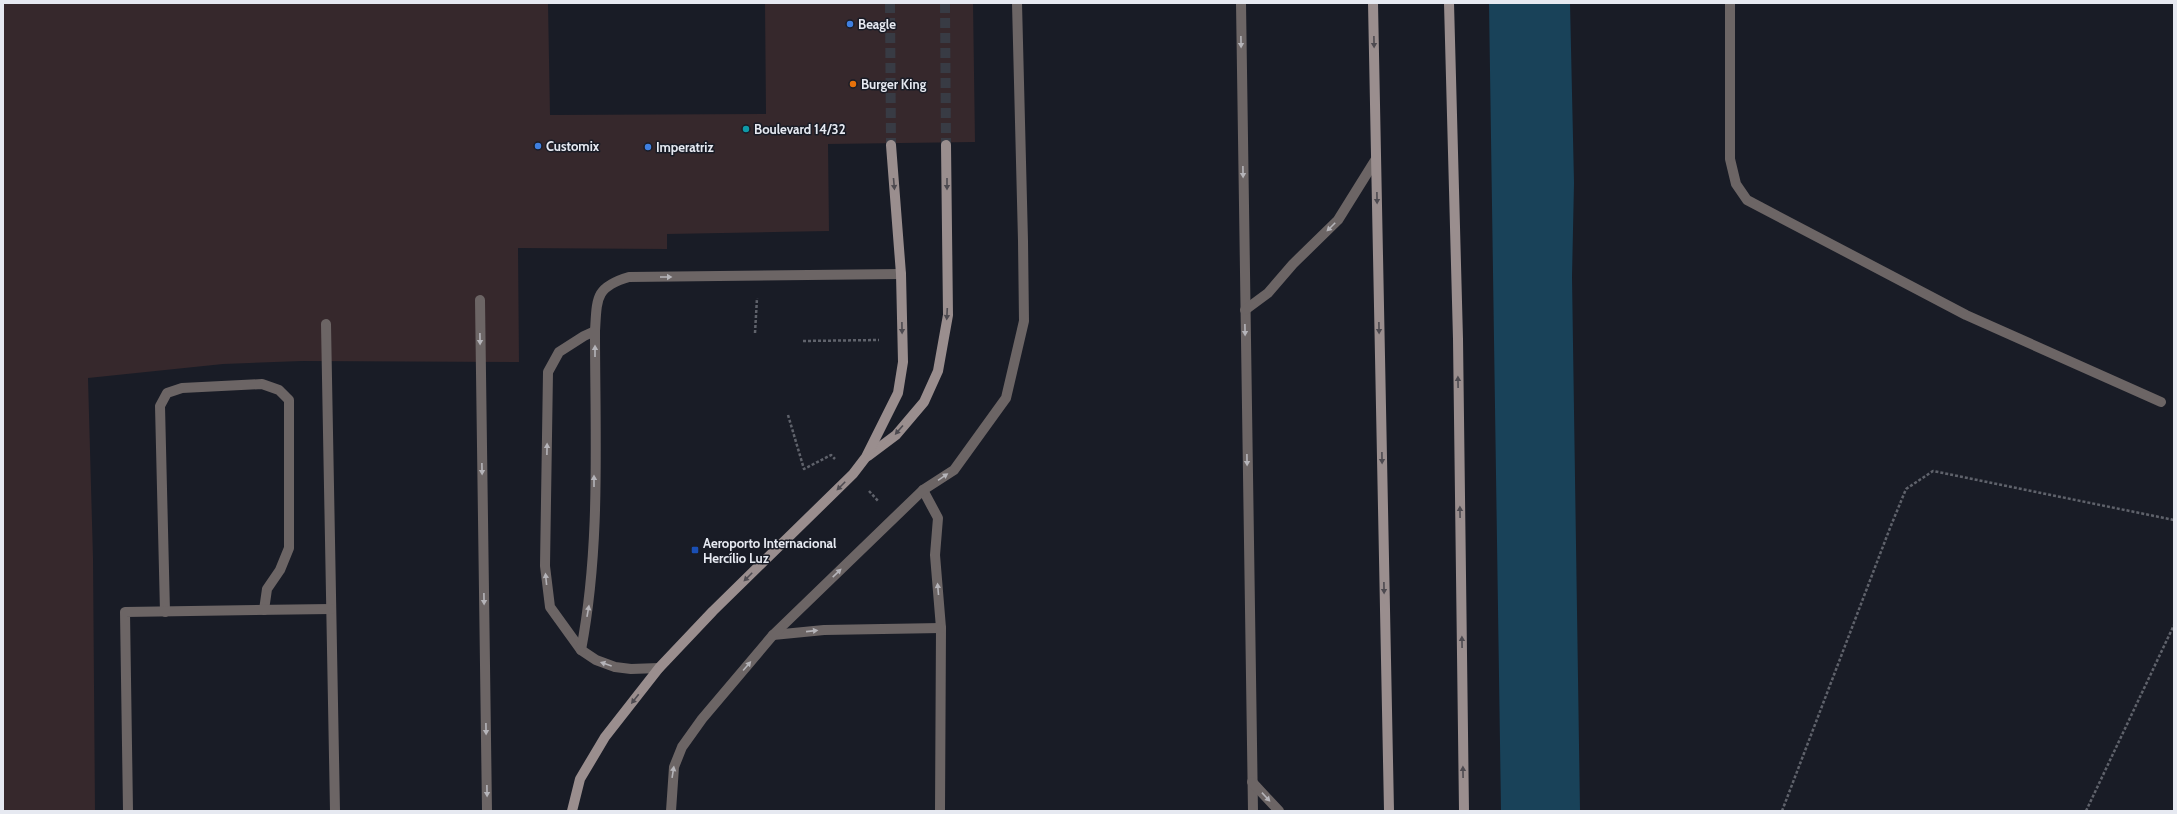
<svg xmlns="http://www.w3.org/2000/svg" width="2177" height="814" font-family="Cabin,sans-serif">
<rect width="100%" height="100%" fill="#191c26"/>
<!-- water -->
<polygon fill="#194259" points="1489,3 1570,3 1574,183 1572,277 1580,811 1501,811"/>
<!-- building -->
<polygon fill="#36282c" points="3,3 548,3 550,115 766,114 765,3 973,3 975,142 828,144 829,231 667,234 667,249 518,248 519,362 302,361 223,364 88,378 93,558 95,811 3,811"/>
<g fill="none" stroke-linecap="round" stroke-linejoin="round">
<!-- secondary-tunnel -->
<g stroke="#383b44" stroke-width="10" stroke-dasharray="10 5" stroke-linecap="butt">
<polyline points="890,3 891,145"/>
<polyline points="945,3 946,145"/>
</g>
<!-- path -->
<g stroke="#5f626b" stroke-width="2.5" stroke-dasharray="3 2" stroke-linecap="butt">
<polyline points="755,333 757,298"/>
<polyline points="803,341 879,340"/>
<polyline points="788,415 804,469 831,455 835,459"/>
<polyline points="869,491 879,502"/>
<polyline points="1782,811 1890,528 1906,489 1933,471 2174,520"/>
<polyline points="2086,811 2174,625"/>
</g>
<!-- service -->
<g stroke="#6c6565" stroke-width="10">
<polyline points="1241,3 1253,811"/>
<polyline points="1730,3 1730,159 1736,184 1747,200 1966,315 2161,402"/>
<polyline points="480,300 487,811"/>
<polyline points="1245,310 1268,293 1293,264 1338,220 1376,159"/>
<polyline points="326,324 335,811"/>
<polyline points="595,331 584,336 559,352 548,372 545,566 550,607 581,650 596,660 615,667 631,669 659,668"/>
<polyline points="923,490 938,518 935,555 941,628 940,811"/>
<polyline points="165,612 160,406 167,393 182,388 262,384 279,390 289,400 289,548 280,570 267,589 264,610"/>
<polyline points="773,635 824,630 941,628"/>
<path d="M581,650c20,-105 14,-213 14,-319 2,-33 0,-44 34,-54l272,-3"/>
<polyline points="1252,782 1279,811"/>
<polyline points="128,811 125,612 331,609"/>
<polyline points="671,811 674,767 682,747 702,719 773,635 923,490 954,470 1006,398 1024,321 1023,241 1017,3"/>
</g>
<!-- secondary -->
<g stroke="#9a8e8e" stroke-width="10">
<polyline points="1373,3 1389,811"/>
<polyline points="1449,3 1458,339 1464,811"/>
<polyline points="868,456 896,435 924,402 938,371 948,315 946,145"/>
<polyline points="572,811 580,779 605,737 659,668 713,611 853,474 866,457 898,393 903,362 901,274 891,145"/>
</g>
</g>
<!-- one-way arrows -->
<defs><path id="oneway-solid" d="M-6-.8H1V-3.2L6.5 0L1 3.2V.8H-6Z"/></defs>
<g fill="#b5b4b9">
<use href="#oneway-solid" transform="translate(1241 42) rotate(89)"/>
<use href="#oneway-solid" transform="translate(1243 172) rotate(89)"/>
<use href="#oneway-solid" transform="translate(1331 227) rotate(135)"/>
<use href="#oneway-solid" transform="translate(666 277)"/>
<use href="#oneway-solid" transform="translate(1245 330) rotate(89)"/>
<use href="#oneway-solid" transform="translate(480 339) rotate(89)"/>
<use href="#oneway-solid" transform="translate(595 351) rotate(-90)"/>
<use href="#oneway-solid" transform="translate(547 449) rotate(-89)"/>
<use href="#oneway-solid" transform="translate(1247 460) rotate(89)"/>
<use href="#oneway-solid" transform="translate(482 469) rotate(89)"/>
<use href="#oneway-solid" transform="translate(943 477) rotate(-34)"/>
<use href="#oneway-solid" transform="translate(594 481) rotate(-90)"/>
<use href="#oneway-solid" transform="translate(837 573) rotate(-44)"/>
<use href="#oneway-solid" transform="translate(546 579) rotate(-96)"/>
<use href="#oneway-solid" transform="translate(938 589) rotate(-95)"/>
<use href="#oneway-solid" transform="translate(484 599) rotate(89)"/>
<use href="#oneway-solid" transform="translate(588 611) rotate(-80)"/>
<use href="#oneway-solid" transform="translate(812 631) rotate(-6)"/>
<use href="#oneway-solid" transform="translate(606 664) rotate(-161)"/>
<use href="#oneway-solid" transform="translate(747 666) rotate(-49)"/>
<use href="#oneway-solid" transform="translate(486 729) rotate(89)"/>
<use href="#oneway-solid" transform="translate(673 772) rotate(-81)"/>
<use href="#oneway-solid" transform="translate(487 791) rotate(89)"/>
<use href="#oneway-solid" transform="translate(1266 797) rotate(47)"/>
</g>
<g fill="#4d4a50">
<use href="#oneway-solid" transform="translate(1374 42) rotate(89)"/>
<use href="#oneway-solid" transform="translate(894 184) rotate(85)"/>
<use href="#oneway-solid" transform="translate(947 184) rotate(90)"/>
<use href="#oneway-solid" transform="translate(1377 198) rotate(89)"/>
<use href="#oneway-solid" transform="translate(947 314) rotate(93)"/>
<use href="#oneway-solid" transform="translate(902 328) rotate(89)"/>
<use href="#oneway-solid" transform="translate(1379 328) rotate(89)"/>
<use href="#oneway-solid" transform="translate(1458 382) rotate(-91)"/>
<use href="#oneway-solid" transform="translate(899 430) rotate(131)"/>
<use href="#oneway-solid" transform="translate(1382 458) rotate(89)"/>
<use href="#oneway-solid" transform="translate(841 486) rotate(135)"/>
<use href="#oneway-solid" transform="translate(1460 512) rotate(-91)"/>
<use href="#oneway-solid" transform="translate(748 577) rotate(135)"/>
<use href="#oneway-solid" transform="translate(1384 588) rotate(89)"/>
<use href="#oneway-solid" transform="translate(1462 642) rotate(-91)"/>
<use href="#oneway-solid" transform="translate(635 699) rotate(128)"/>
<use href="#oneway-solid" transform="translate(1463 772) rotate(-91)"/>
</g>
<!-- markers -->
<g fill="#3f7fe0" stroke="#191c26" stroke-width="1.5">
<circle cx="850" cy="24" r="4"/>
<circle cx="538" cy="146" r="4"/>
<circle cx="648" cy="147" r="4"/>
</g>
<circle fill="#e8710a" stroke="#191c26" stroke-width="1.5" cx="853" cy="84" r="4"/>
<circle fill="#0f9aa8" stroke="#191c26" stroke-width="1.5" cx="746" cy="129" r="4"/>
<rect fill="#1a4fb4" stroke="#191c26" stroke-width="1.5" x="691" y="546" width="8" height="8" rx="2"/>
<g text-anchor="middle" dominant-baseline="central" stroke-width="3" stroke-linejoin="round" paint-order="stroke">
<!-- poi labels -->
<g font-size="13" font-weight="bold" fill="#e6e9f1" stroke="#191c26" text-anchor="start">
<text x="858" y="24">Beagle</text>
<text x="861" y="84">Burger King</text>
<text x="754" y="129">Boulevard 14/32</text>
<text x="546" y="146">Customix</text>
<text x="656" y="147">Imperatriz</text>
<text x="703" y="543">Aeroporto Internacional<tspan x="703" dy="15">Hercílio Luz</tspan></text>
</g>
</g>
<!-- border -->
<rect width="2177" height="814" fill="none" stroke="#e6e9f1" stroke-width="8"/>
</svg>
